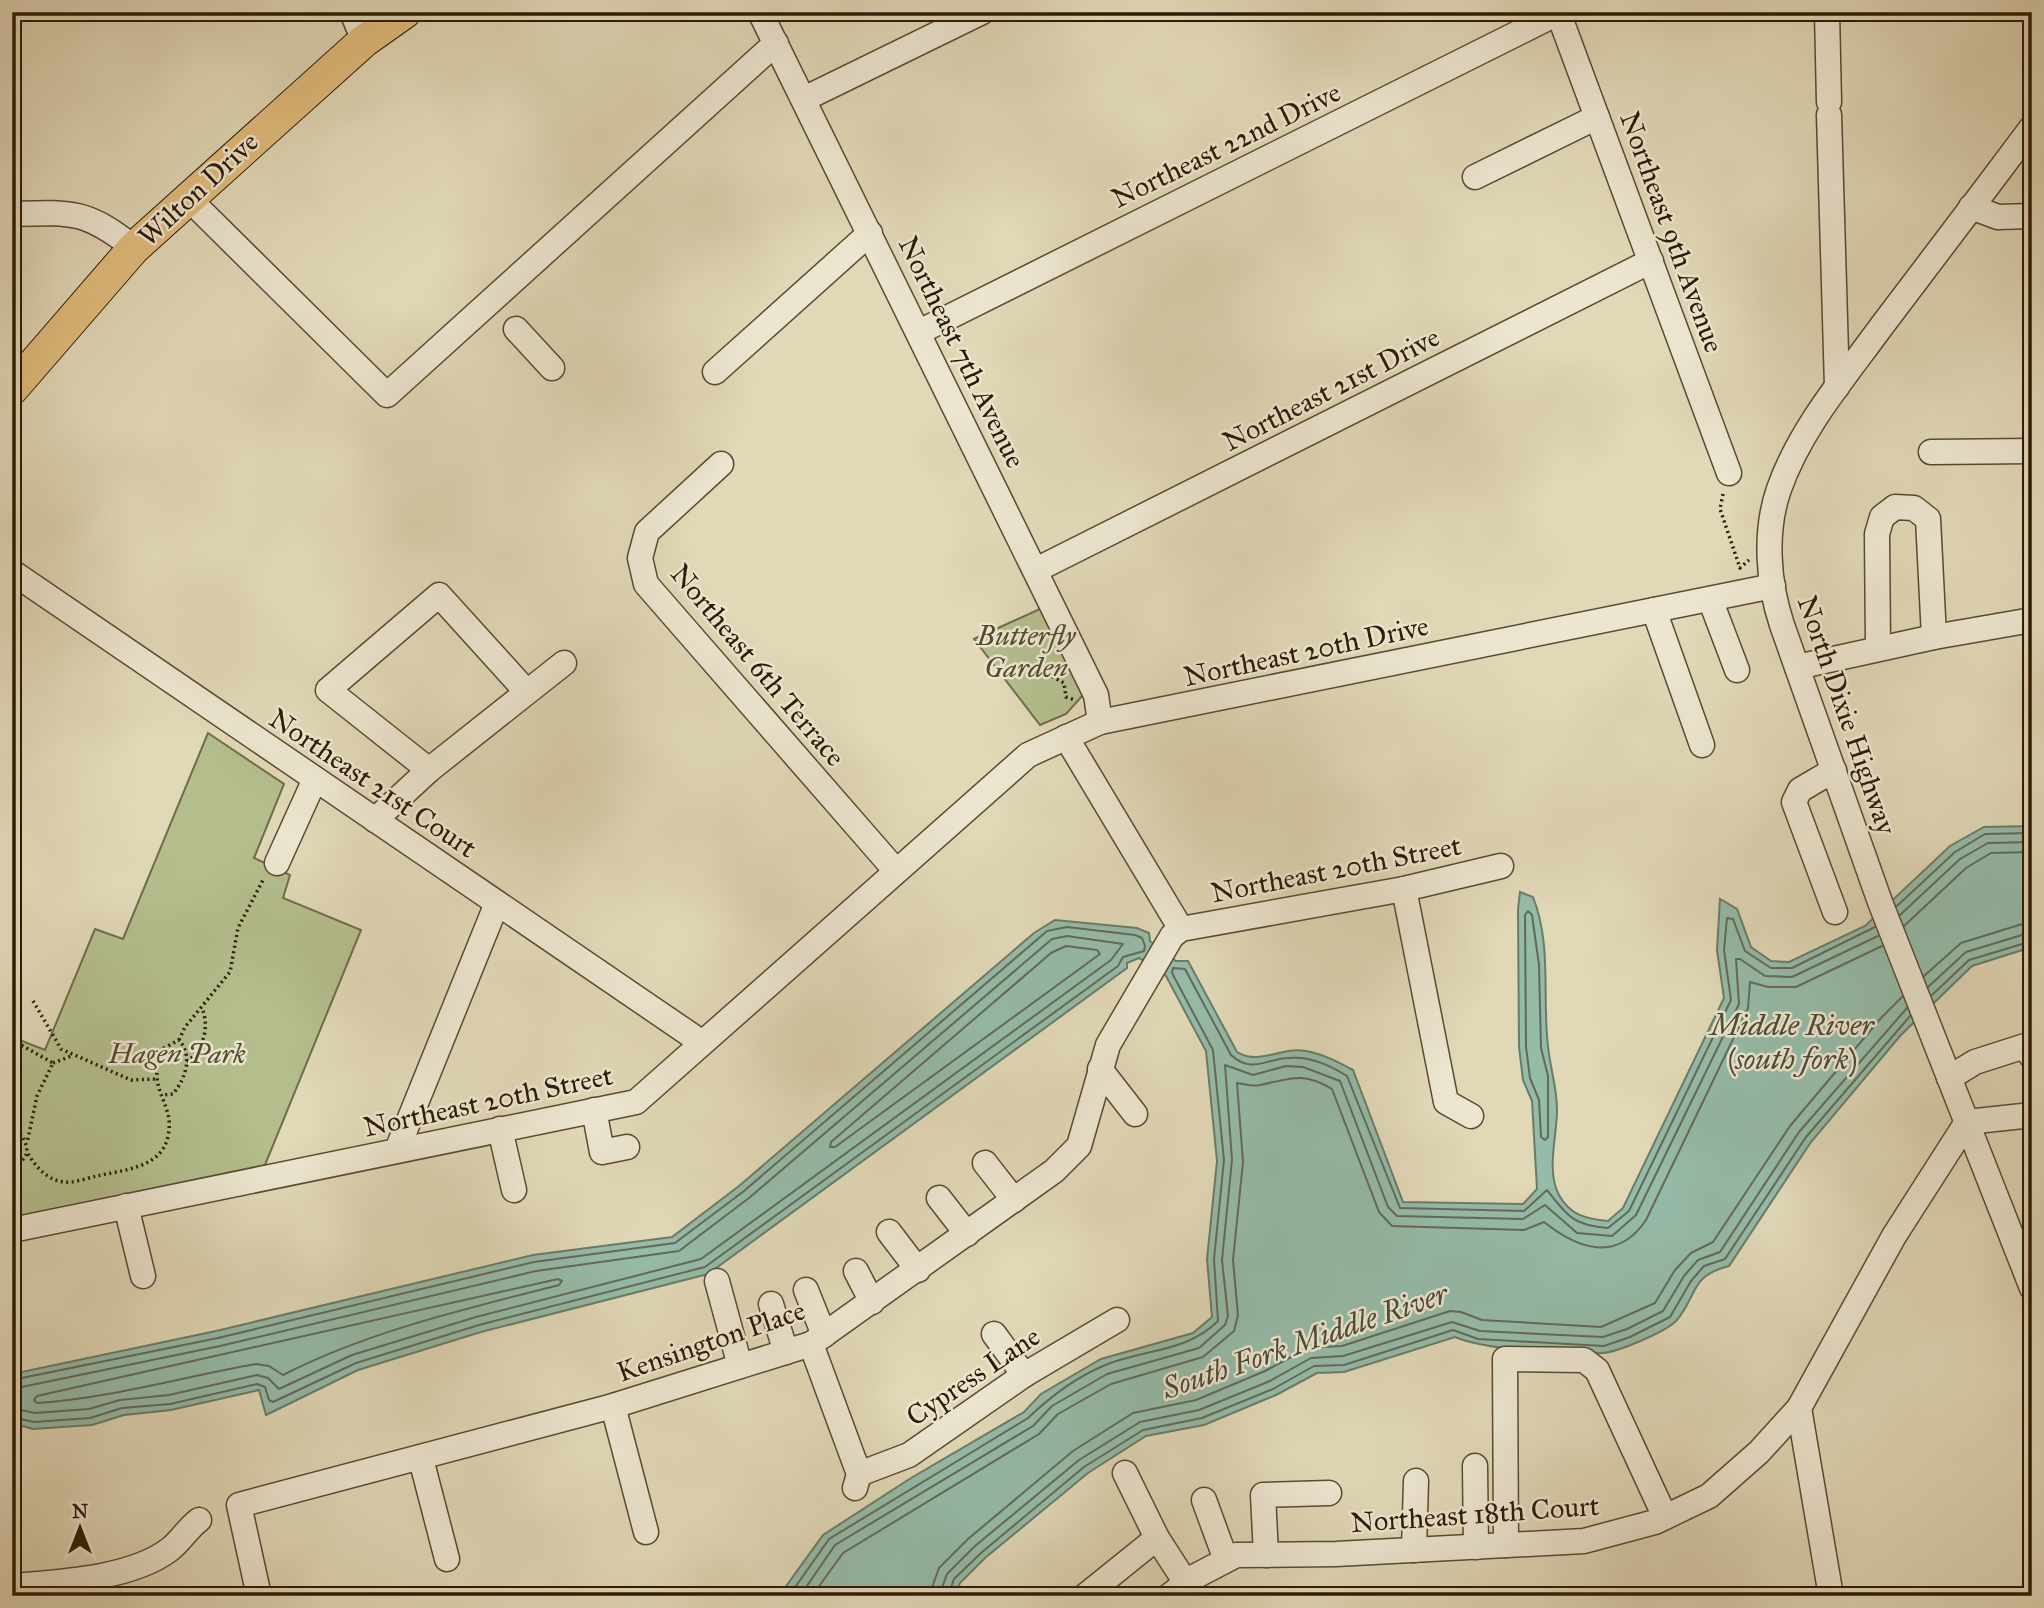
<svg xmlns="http://www.w3.org/2000/svg" width="2044" height="1608" font-family="'IM FELL Great Primer',serif">
<rect width="100%" height="100%" fill="#e1d8b7"/>
<filter id="stains"><feTurbulence type="fractalNoise" baseFrequency=".00286" numOctaves="4"/><feColorMatrix values="0 0 0 0 .2 0 0 0 0 .09 0 0 0 0 .02 0 0 0 .5 -.17"/></filter>
<radialGradient id="worn" r=".72"><stop offset=".6" stop-color="#630" stop-opacity="0"/><stop offset="1" stop-color="#630" stop-opacity=".3"/></radialGradient>
<!-- green -->
<g fill="#b4be8d" stroke="#706c49" stroke-width="2">
<polygon points="1042,608 1083,695 1066,714 1040,725 974,639"/>
<polygon points="208,733 284,784 254,858 290,875 283,898 361,930 265,1165 12,1218 12,1037 45,1050 95,929 123,939"/>
</g>
<!-- water -->
<path fill="#95bba9" stroke="#6b7b67" stroke-width="2" d="M2032,826v121l-60,19 -72,70 -89,106 -82,124c-40,10 -31,30 -53,55 -11,11 -58,31 -73,32 -35,2 -118,-3 -148,-16l-111,35 -27,1 -41,22 -72,30 -58,11 -58,37 -103,85 -25,25 -6,13h-175l44,-61 88,-57 113,-66 17,-18 60,-35 92,-26 19,-16 -5,-58 10,-98 -11,-110 -40,-75 -27,-18 -12,5v5l-419,306 -227,58 -123,38 -92,45 -7,-25 -88,20 -47,5 -32,10 -59,4 -21,-6v-49l204,-43 317,-76 139,-18 67,-51 295,-253 21,-13 82,8 12,5 1,8 26,20h12l49,91c23,14 44,-6 69,-1 17,3 32,11 47,19l50,132 120,2 14,-15 -5,-88 -9,-21 -4,-33 -1,-138 2,-17 13,5c19,48 9,99 15,149 2,22 9,41 9,64 0,26 -11,61 2,85 11,21 29,24 49,26l15,-13 101,-210 -7,-48 3,-51 17,10 14,38 20,14 18,1 76,-36 85,-80 34,-19z"/>
<g fill="none" stroke-linecap="round" stroke-linejoin="round">
<!-- shore -->
<g stroke="#616a57" stroke-width="2">
<polyline points="1897,906 1955,852 1985,834 2032,833"/>
<polygon points="1528,911 1532,915 1539,965 1541,1048 1548,1076 1548,1137 1545,1140 1541,1137 1539,1100 1530,1078 1526,1047 1525,915"/>
<polyline points="1900,915 1960,859 1988,843 2032,842"/>
<polyline points="1904,926 1966,868 1991,853 2032,852"/>
<polygon points="1066,946 1097,950 1100,954 835,1147 830,1147 831,1142 1051,953"/>
<polyline points="1924,976 1961,943 2032,921"/>
<polyline points="1928,987 1966,952 2032,932"/>
<polyline points="1932,995 1969,960 2032,941"/>
<path d="M558,1279l4,2 -3,4c-93,24 -190,46 -276,90l-14,-9 -13,-2c-74,13 -145,34 -219,39l-3,-3 3,-4z"/>
<polyline points="12,1380 218,1338 534,1262 675,1243 744,1191 1047,931 1067,927 1135,935 1142,938 1145,946 1144,951 1123,957 1118,966 705,1267 479,1325 356,1363 273,1402 269,1400 265,1387 257,1384 170,1404 122,1408 90,1418 34,1422 12,1417"/>
<polyline points="12,1389 220,1346 536,1271 679,1251 749,1198 1052,939 1067,936 1123,944 1111,960 701,1259 476,1317 352,1355 279,1389 268,1378 257,1375 169,1395 120,1400 89,1409 35,1413 12,1408"/>
<path d="M789,1596l40,-57 199,-121c22,-21 47,-40 75,-52 39,-17 83,-13 115,-45l-4,-62 10,-99 -11,-110 -41,-77 1,-5 12,1 46,86c21,19 34,4 57,3 22,-2 41,7 59,18l53,132 124,3 23,-21c21,26 25,35 61,38l21,-17 102,-211 -7,-50 3,-32 6,1 12,32 26,17h21l83,-41"/>
<polyline points="800,1596 835,1545 1033,1426 1052,1406 1107,1374 1199,1348 1225,1325 1228,1316 1222,1260 1232,1160 1225,1065 1253,1075 1286,1066 1303,1067 1340,1081 1388,1207 1397,1216 1523,1219 1545,1205 1577,1233 1612,1236 1636,1215 1739,1004 1736,959 1740,959 1765,976 1792,977 1878,936"/>
<path d="M812,1596l31,-43 196,-119 19,-20 53,-30 92,-27 31,-26 4,-16 -5,-55 10,-98 -6,-79c8,1 15,4 23,2 30,-6 42,-14 72,4l47,123 13,14 132,4 20,-8c34,27 73,41 102,-2l102,-212 2,-26 18,5h28l86,-41"/>
<polyline points="929,1596 939,1568 968,1539 1073,1451 1133,1413 1196,1400 1265,1371 1308,1348 1342,1346 1450,1311 1461,1312 1482,1320 1601,1327 1655,1303 1675,1270 1691,1253 1713,1242 1790,1126 1881,1018 1902,997"/>
<polyline points="939,1596 947,1574 975,1546 1079,1460 1140,1422 1199,1410 1270,1381 1311,1358 1343,1356 1452,1322 1480,1331 1603,1337 1627,1329 1663,1311 1684,1276 1698,1260 1720,1252 1799,1132 1907,1008"/>
<polyline points="948,1596 954,1579 981,1553 1084,1467 1143,1430 1202,1418 1273,1389 1314,1366 1344,1365 1453,1330 1478,1339 1604,1346 1630,1337 1670,1317 1691,1281 1704,1266 1725,1259 1806,1137 1910,1016"/>
</g>
<defs>
<g id="minor">
<polyline points="352,12 364,41"/>
<polyline points="760,12 1096,695 1100,722"/>
<polyline points="1558,12 1729,473"/>
<polyline points="1827,12 1829,102"/>
<polyline points="804,99 982,12"/>
<polyline points="1829,115 1837,387"/>
<path d="M2032,127c-50,67 -101,134 -151,200 -37,51 -81,102 -102,162 -15,43 -11,94 3,136l98,277 152,386"/>
<polyline points="1475,177 1597,117"/>
<polyline points="187,197 387,395 776,43"/>
<polyline points="1971,207 1998,217 2032,216"/>
<path d="M12,214c60,-2 74,-4 122,34"/>
<polyline points="516,329 552,368"/>
<polyline points="919,332 1560,12"/>
<polyline points="715,372 870,233"/>
<polyline points="1931,452 2032,451"/>
<polyline points="721,464 647,532 640,558 646,584 896,871"/>
<polyline points="1036,570 1651,261"/>
<polyline points="12,572 701,1042"/>
<polyline points="1710,599 1737,670"/>
<polyline points="1654,610 1702,745"/>
<polyline points="1878,648 1877,534 1882,517 1895,507 1914,508 1928,519 1934,637"/>
<polyline points="1797,667 1934,637 2032,620"/>
<polyline points="1066,737 1181,929"/>
<polyline points="429,770 328,690 439,595 526,691"/>
<polyline points="1834,770 1800,790 1794,802 1835,912"/>
<polyline points="375,820 429,770 564,663"/>
<polyline points="277,863 315,779"/>
<polyline points="1404,889 1446,1102 1471,1116"/>
<polyline points="1100,1069 1135,1114"/>
<polyline points="1949,1078 1975,1062 2025,1046 2032,1057"/>
<polyline points="594,1110 602,1152 627,1147"/>
<polyline points="500,1129 514,1190"/>
<polyline points="397,1150 497,903"/>
<polyline points="985,1163 1014,1200"/>
<polyline points="939,1198 967,1234"/>
<polyline points="126,1206 143,1276"/>
<polyline points="12,1230 636,1102 1028,755 1100,722 1773,586"/>
<polyline points="889,1232 918,1270"/>
<polyline points="856,1271 872,1302"/>
<polyline points="717,1281 740,1366"/>
<polyline points="806,1290 824,1335"/>
<polyline points="771,1304 786,1352"/>
<polyline points="994,1334 1024,1375"/>
<polyline points="811,1344 859,1474 855,1488"/>
<polyline points="613,1406 646,1532"/>
<polyline points="1799,1408 1831,1596"/>
<polyline points="421,1459 447,1559"/>
<polyline points="1475,1466 1476,1547"/>
<polyline points="1125,1473 1157,1538"/>
<polyline points="859,1474 909,1455 1024,1375 1117,1320"/>
<polyline points="1204,1500 1226,1560"/>
<polyline points="1506,1545 1505,1359 1584,1360 1597,1370 1665,1517"/>
<polyline points="1414,1550 1416,1481"/>
<polyline points="1266,1555 1263,1495 1329,1493"/>
<path d="M12,1586c47,-4 118,-7 157,-36 11,-8 18,-21 30,-30"/>
<polyline points="259,1596 239,1505 613,1406 811,1344 1054,1171 1079,1146 1108,1045 1172,936 1181,929 1404,889 1501,866"/>
<polyline points="1085,1596 1157,1538 1186,1583"/>
<polyline points="1169,1596 1194,1577 1236,1555 1336,1554 1584,1541 1655,1522 1709,1496 1759,1452 1799,1408 1894,1236 1967,1122 2032,1115"/>
</g>
<polyline id="major" points="12,389 134,248 364,41 405,12"/>
</defs>
<!-- minor casing -->
<use href="#minor" stroke="#5a4a32" stroke-width="27"/>
<!-- major casing -->
<use href="#major" stroke="#2d1a05" stroke-width="34"/>
<!-- path -->
<g stroke="#2d1a05" stroke-width="3.5" stroke-dasharray="2 3.5" stroke-linecap="butt">
<polyline points="1723,494 1720,509 1740,568 1749,560"/>
<polyline points="1028,663 1064,683 1066,697 1075,700"/>
<polyline points="33,1001 61,1049 131,1080 156,1079"/>
<polyline points="12,1040 53,1063 37,1096 27,1143"/>
<polyline points="179,1040 185,1027 230,972 238,928 264,878"/>
<path d="M187,1062c16,-13 23,-34 15,-54"/>
<polyline points="53,1063 71,1056"/>
<path d="M12,1126c15,10 24,35 0,38"/>
<path d="M28,1154c8,13 20,27 37,28 10,1 22,-4 32,-6 26,-6 65,-8 71,-40 8,-34 -25,-47 -4,-88l15,-8c14,16 7,38 -6,54l-10,1"/>
</g>
<!-- minor -->
<use href="#minor" stroke="#ece6d0" stroke-width="24"/>
<!-- major -->
<use href="#major" stroke="#e0bc7c" stroke-width="32"/>
</g>
<g text-anchor="middle" dominant-baseline="central" stroke-width="5" stroke-linejoin="round" paint-order="stroke">
<!-- street labels -->
<g font-size="28" fill="#2d1a05" stroke="#ece6d0">
<text transform="translate(1226 145) rotate(-26)">Northeast 22nd Drive</text>
<text transform="translate(198 189) rotate(-43)">Wilton Drive</text>
<text transform="translate(1672 232) rotate(70)">Northeast 9th Avenue</text>
<text transform="translate(962 352) rotate(64)">Northeast 7th Avenue</text>
<text transform="translate(1331 389) rotate(-27)">Northeast 21st Drive</text>
<text transform="translate(1306 651) rotate(-12)">Northeast 20th Drive</text>
<text transform="translate(758 665) rotate(50)">Northeast 6th Terrace</text>
<text transform="translate(1847 715) rotate(71)">North Dixie Highway</text>
<text transform="translate(373 783) rotate(34)">Northeast 21st Court</text>
<text transform="translate(1336 869) rotate(-11)">Northeast 20th Street</text>
<text transform="translate(488 1101) rotate(-12)">Northeast 20th Street</text>
<text transform="translate(711 1341) rotate(-19)">Kensington Place</text>
<text transform="translate(973 1376) rotate(-34)">Cypress Lane</text>
<text transform="translate(1475 1514) rotate(-4)">Northeast 18th Court</text>
</g>
<!-- park labels -->
<g font-size="28" font-style="italic" fill="#564b2e" stroke="#ece6d0">
<text x="1026" y="635">Butterfly<tspan x="1026" dy="32">Garden</tspan></text>
<text x="177" y="1053">Hagen Park</text>
</g>
<!-- water labels -->
<g font-size="30" font-style="italic" fill="#4c4a36" stroke="#ece6d0">
<text x="1792" y="1025">Middle River<tspan x="1792" dy="34">(south fork)</tspan></text>
<text transform="translate(1305 1341) rotate(-19)">South Fork Middle River</text>
</g>
</g>
<!-- margin -->
<rect width="2044" height="1608" fill="none" stroke="#e1d8b7" stroke-width="42"/>
<rect x="14" y="14" width="2016" height="1580" fill="none" stroke="#2d1a05" stroke-width="3.5"/>
<rect x="21" y="21" width="2002" height="1566" fill="none" stroke="#2d1a05" stroke-width="2"/>
<!-- north arrow -->
<g transform="translate(80 1528)" stroke="#ece6d0" stroke-width="5" paint-order="stroke">
<path d="M0-5L12 26L0 18L-12 26Z" fill="#2d1a05"/>
<text y="-10" font-size="19" font-weight="bold" text-anchor="middle" fill="#2d1a05">N</text>
</g>
<rect width="100%" height="100%" filter="url(#stains)"/>
<rect width="100%" height="100%" fill="url(#worn)"/>
</svg>
